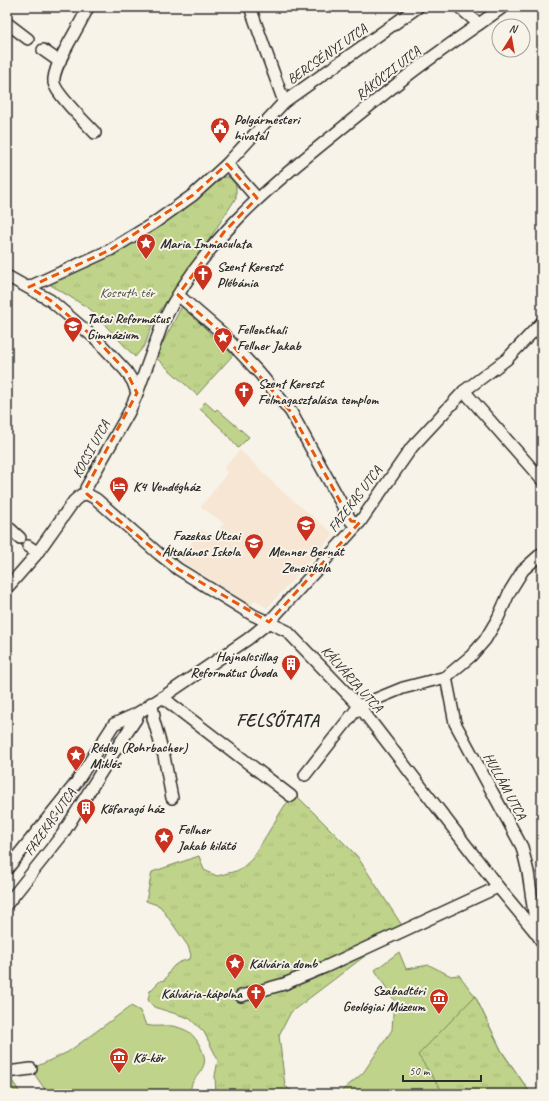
<svg xmlns="http://www.w3.org/2000/svg" width="549" height="1101" font-family="Caveat,sans-serif">
<defs>
<pattern id="park-tufts" width="24" height="20" patternUnits="userSpaceOnUse"><rect width="24" height="20" fill="#bfd48a"/><path d="M3 7l-1-3M5 7V3M7 7l1-3M15 17l-1-3M17 17v-4M19 17l1-3" fill="none" stroke="#a4b677"/></pattern>
</defs>
<rect width="100%" height="100%" fill="#f7f3e8"/>
<filter id="ink" filterUnits="userSpaceOnUse"><feTurbulence type="fractalNoise" baseFrequency=".025" numOctaves="2"/><feDisplacementMap in="SourceGraphic" scale="8" xChannelSelector="R" yChannelSelector="G"/><feConvolveMatrix kernelMatrix="1 2 1 2 8 2 1 2 1" color-interpolation-filters="sRGB"/></filter>
<g filter="url(#ink)">
<!-- built -->
<polygon fill="#f6e6d3" points="240,450 285,494 334,534 267,608 255,600 251,605 180,560 201,529 213,537 224,523 201,507 228,472 224,468"/>
<!-- green -->
<g fill="#bfd48a" stroke="#75805a">
<polygon points="205,402 215,411 217,409 249,437 238,448 222,429 200,409"/>
<polygon points="399,952 406,969 429,965 451,976 459,975 475,996 501,1050 531,1094 338,1094 363,1073 392,1030 394,1000 375,970"/>
<path d="M131,1006l9,5 6,14c11,3 21,-1 31,2 3,1 9,3 12,5 7,5 18,23 15,32 -3,12 -17,17 -12,30h-144l-17,-25 37,-17z"/>
<polygon points="9,1076 21,1094 7,1094 7,1077"/>
</g>
<!-- park -->
<g fill="url(#park-tufts)" stroke="#75805a">
<path d="M469,7h20c-7,5 -13,6 -20,0z"/>
<polygon points="221,177 229,177 236,185 236,198 197,258 154,319 145,345 135,357 90,309 49,284 113,255 142,236"/>
<polygon points="182,306 233,355 197,395 154,356 158,352"/>
<path d="M296,795l61,61 46,71 -112,85 -12,23 6,51 11,8h-80l-1,-18 3,-16 -14,-28 -15,-14 -35,-11 -6,-7 2,-9 10,-10 5,-1c7,-14 9,-17 25,-21l1,-4 -3,-9 -28,-40 -14,-5 6,-29 47,-16 5,14 13,6 23,-6 12,-11 33,-54z"/>
<polygon points="475,996 502,1052 531,1094 444,1094 418,1055"/>
</g>
<g fill="none" stroke-linecap="round" stroke-linejoin="round">
<defs>
<g id="minor">
<path d="M88,7c-7,18 -37,60 -34,76 2,11 33,41 41,50"/>
<polyline points="250,7 284,102"/>
<polyline points="459,7 479,24"/>
<polyline points="7,23 28,39"/>
<polyline points="43,50 60,62"/>
<polyline points="227,164 257,198"/>
<polyline points="7,276 50,300 97,340 126,371 133,382 137,393"/>
<polyline points="29,287 110,250 154,223 193,195 227,164 284,102 418,7"/>
<polyline points="178,295 221,332 261,375 291,412 351,521 360,522"/>
<polyline points="464,391 542,480"/>
<path d="M87,494l-1,-6 43,-76 7,-16 27,-74c40,-81 104,-134 173,-189 23,-19 47,-38 71,-57 31,-24 64,-46 96,-69"/>
<polyline points="87,494 96,499 159,554 178,569 253,615 287,631 359,706 499,888 537,934 542,942"/>
<polyline points="7,526 20,538"/>
<polyline points="28,546 37,552"/>
<polyline points="7,588 35,556 74,501 81,495 87,494"/>
<polyline points="446,677 455,723 522,847 528,872 537,934"/>
<polyline points="163,697 171,704 291,796"/>
<polyline points="151,703 154,715 153,718 164,756 172,798"/>
<polyline points="305,775 359,706 403,688 446,677 471,656 485,640 498,618 510,591 523,570 542,553"/>
<polyline points="7,869 76,783 114,724 138,713 163,697 248,639 269,622 360,522 412,447 464,391 507,359 542,322"/>
<polyline points="7,904 62,835 108,761 136,719 138,713"/>
<polyline points="241,996 284,984 325,967 498,887"/>
<polyline points="7,1072 31,1069"/>
</g>
</defs>
<!-- minor casing -->
<use href="#minor" stroke="#2b2b2b" stroke-width="14"/>
<!-- minor -->
<use href="#minor" stroke="#f7f3e8" stroke-width="11"/>
</g>
</g>
<!-- marked area -->
<path fill="none" stroke="#e8590c" stroke-width="3" stroke-dasharray="8 5" stroke-linejoin="round" d="M227,164l30,34 -33,34 -46,63 43,37 70,80 60,109 9,1 -91,100 -91,-53 -91,-75 -1,-6 51,-95 -11,-22 -29,-31 -47,-40 -21,-13 81,-37 83,-55z"/>
<!-- icons -->
<defs>
<symbol id="civic-pin" viewBox="-11 -11 22 30"><path d="M0 17L-7.5 6A9.5 9.5 0 1 1 7.5 6Z" fill="#c8321e" stroke="#f7f3e8"/><path d="M-.6-6.5H3V-4.5H.6V-3L4-1V1h2V6H-6V1h2V-1L-.6-3ZM-1.2 2.5V6h2.4V2.5Z" fill="#fff"/></symbol>
<symbol id="sight-pin" viewBox="-11 -11 22 30"><path d="M0 17L-7.5 6A9.5 9.5 0 1 1 7.5 6Z" fill="#c8321e" stroke="#f7f3e8"/><path d="M0-6L1.8-2.2L6-1.7L2.9 1.2L3.7 5.4L0 3.3L-3.7 5.4L-2.9 1.2L-6-1.7L-1.8-2.2Z" fill="#fff"/></symbol>
<symbol id="church-pin" viewBox="-11 -11 22 30"><path d="M0 17L-7.5 6A9.5 9.5 0 1 1 7.5 6Z" fill="#c8321e" stroke="#f7f3e8"/><path d="M-1.2-6h2.4v3.5h3.3v2.4h-3.3V6h-2.4V-.1h-3.3v-2.4h3.3Z" fill="#fff"/></symbol>
<symbol id="school-pin" viewBox="-11 -11 22 30"><path d="M0 17L-7.5 6A9.5 9.5 0 1 1 7.5 6Z" fill="#c8321e" stroke="#f7f3e8"/><path d="M0-5L7-2L0 1L-7-2ZM-4 1L0 2.5L4 1V4Q0 6-4 4Z" fill="#fff"/></symbol>
<symbol id="hotel-pin" viewBox="-11 -11 22 30"><path d="M0 17L-7.5 6A9.5 9.5 0 1 1 7.5 6Z" fill="#c8321e" stroke="#f7f3e8"/><path d="M-6-4.5h1.5V1H6V5H4.5V3h-9V5H-6ZM-4 0a1.8 1.8 0 1 1 3.6 0ZM.5 0V-2.5h3Q6-2.5 6 0Z" fill="#fff"/></symbol>
<symbol id="building-pin" viewBox="-11 -11 22 30"><path d="M0 17L-7.5 6A9.5 9.5 0 1 1 7.5 6Z" fill="#c8321e" stroke="#f7f3e8"/><path d="M-4-6H4V6H1V3H-1V6H-4ZM-2.5-4.3h1.7v1.8h-1.7ZM.8-4.3h1.7v1.8H.8ZM-2.5-1h1.7V.8h-1.7ZM.8-1h1.7V.8H.8Z" fill="#fff"/></symbol>
<symbol id="museum-pin" viewBox="-11 -11 22 30"><path d="M0 17L-7.5 6A9.5 9.5 0 1 1 7.5 6Z" fill="#c8321e" stroke="#f7f3e8"/><path d="M0-6L6-3V-2H-6V-3ZM-5-1h2V3h-2ZM-1-1h2V3h-2ZM3-1h2V3H3ZM-6 4H6V6H-6Z" fill="#fff"/></symbol>
</defs>
<g fill-rule="evenodd">
<use href="#civic-pin" x="209" y="116" width="22" height="30"/>
<use href="#sight-pin" x="135" y="232" width="22" height="30"/>
<use href="#church-pin" x="192" y="263" width="22" height="30"/>
<use href="#school-pin" x="62" y="315" width="22" height="30"/>
<use href="#sight-pin" x="212" y="326" width="22" height="30"/>
<use href="#church-pin" x="233" y="380" width="22" height="30"/>
<use href="#hotel-pin" x="108" y="475" width="22" height="30"/>
<use href="#school-pin" x="295" y="514" width="22" height="30"/>
<use href="#school-pin" x="243" y="532" width="22" height="30"/>
<use href="#building-pin" x="280" y="653" width="22" height="30"/>
<use href="#sight-pin" x="65" y="744" width="22" height="30"/>
<use href="#building-pin" x="75" y="797" width="22" height="30"/>
<use href="#sight-pin" x="153" y="826" width="22" height="30"/>
<use href="#sight-pin" x="224" y="952" width="22" height="30"/>
<use href="#church-pin" x="245" y="982" width="22" height="30"/>
<use href="#museum-pin" x="428" y="987" width="22" height="30"/>
<use href="#museum-pin" x="108" y="1046" width="22" height="30"/>
</g>
<g text-anchor="middle" dominant-baseline="central" stroke-width="4" stroke-linejoin="round" paint-order="stroke">
<!-- street labels -->
<g font-size="14" fill="#2b2b2b" stroke="#f7f3e8">
<text transform="translate(327 54) rotate(-35)">BERCSÉNYI UTCA</text>
<text transform="translate(388 73) rotate(-38)">RÁKÓCZI UTCA</text>
<text transform="translate(91 449) rotate(-61)">KOCSI UTCA</text>
<text transform="translate(355 499) rotate(-53)">FAZEKAS UTCA</text>
<text transform="translate(352 679) rotate(48)">KÁLVÁRIA UTCA</text>
<text transform="translate(505 786) rotate(61)">HULLÁM UTCA</text>
<text transform="translate(50 822) rotate(-55)">FAZEKAS UTCA</text>
</g>
<!-- poi labels -->
<g font-size="14" font-weight="bold" fill="#2b2b2b" stroke="#f7f3e8" text-anchor="start">
<text x="234" y="119">Polgármesteri<tspan x="234" dy="16">hivatal</tspan></text>
<text x="160" y="243">Maria Immaculata</text>
<text x="217" y="266">Szent Kereszt<tspan x="217" dy="16">Plébánia</tspan></text>
<text x="87" y="318">Tatai Református<tspan x="87" dy="16">Gimnázium</tspan></text>
<text x="237" y="329">Fellenthali<tspan x="237" dy="16">Fellner Jakab</tspan></text>
<text x="258" y="383">Szent Kereszt<tspan x="258" dy="16">Felmagasztalása templom</tspan></text>
<text x="133" y="486">K4 Vendégház</text>
<text x="240" y="535" text-anchor="end">Fazekas Utcai<tspan x="240" dy="16">Általános Iskola</tspan></text>
<text x="306" y="551" text-anchor="middle">Menner Bernát<tspan x="306" dy="16">Zeneiskola</tspan></text>
<text x="277" y="656" text-anchor="end">Hajnalcsillag<tspan x="277" dy="16">Református Óvoda</tspan></text>
<text x="90" y="747">Rédey (Rohrbacher)<tspan x="90" dy="16">Miklós</tspan></text>
<text x="100" y="808">Kőfaragó ház</text>
<text x="178" y="829">Fellner<tspan x="178" dy="16">Jakab kilátó</tspan></text>
<text x="249" y="963">Kálvária domb</text>
<text x="425" y="990" text-anchor="end">Szabadtéri<tspan x="425" dy="16">Geológiai Múzeum</tspan></text>
<text x="242" y="993" text-anchor="end">Kálvária-kápolna</text>
<text x="133" y="1057">Kő-kör</text>
</g>
<!-- park labels -->
<g font-size="14" fill="#505543" stroke="#f7f3e8">
<text x="127" y="292">Kossuth tér</text>
</g>
<!-- district labels -->
<g font-size="18" font-weight="bold" letter-spacing="1" fill="#2b2b2b" stroke="#f7f3e8">
<text x="278" y="720">FELSŐTATA</text>
</g>
</g>
<!-- margin -->
<rect width="549" height="1101" fill="none" stroke="#f7f3e8" stroke-width="24"/>
<rect x="12" y="12" width="525" height="1077" fill="none" stroke="#2b2b2b" stroke-width="1.5" filter="url(#ink)"/>
<!-- north arrow -->
<g transform="translate(511 38) rotate(11)"><circle r="19" fill="#f7f3e8" stroke="#a5a39c"/>
<path d="M0-3L7 15L0 10L-7 15Z" fill="#c8321e"/>
<text y="-6" font-size="11" font-weight="bold" text-anchor="middle" fill="#2b2b2b">N</text>
</g>
<!-- scale -->
<path d="M403 1075v6h78v-6" fill="none" stroke="#2b2b2b" stroke-width="2"/>
<text x="409" y="1075" font-size="12" fill="#2b2b2b" stroke="#f7f3e8" stroke-width="3" paint-order="stroke">50 m</text>
</svg>
